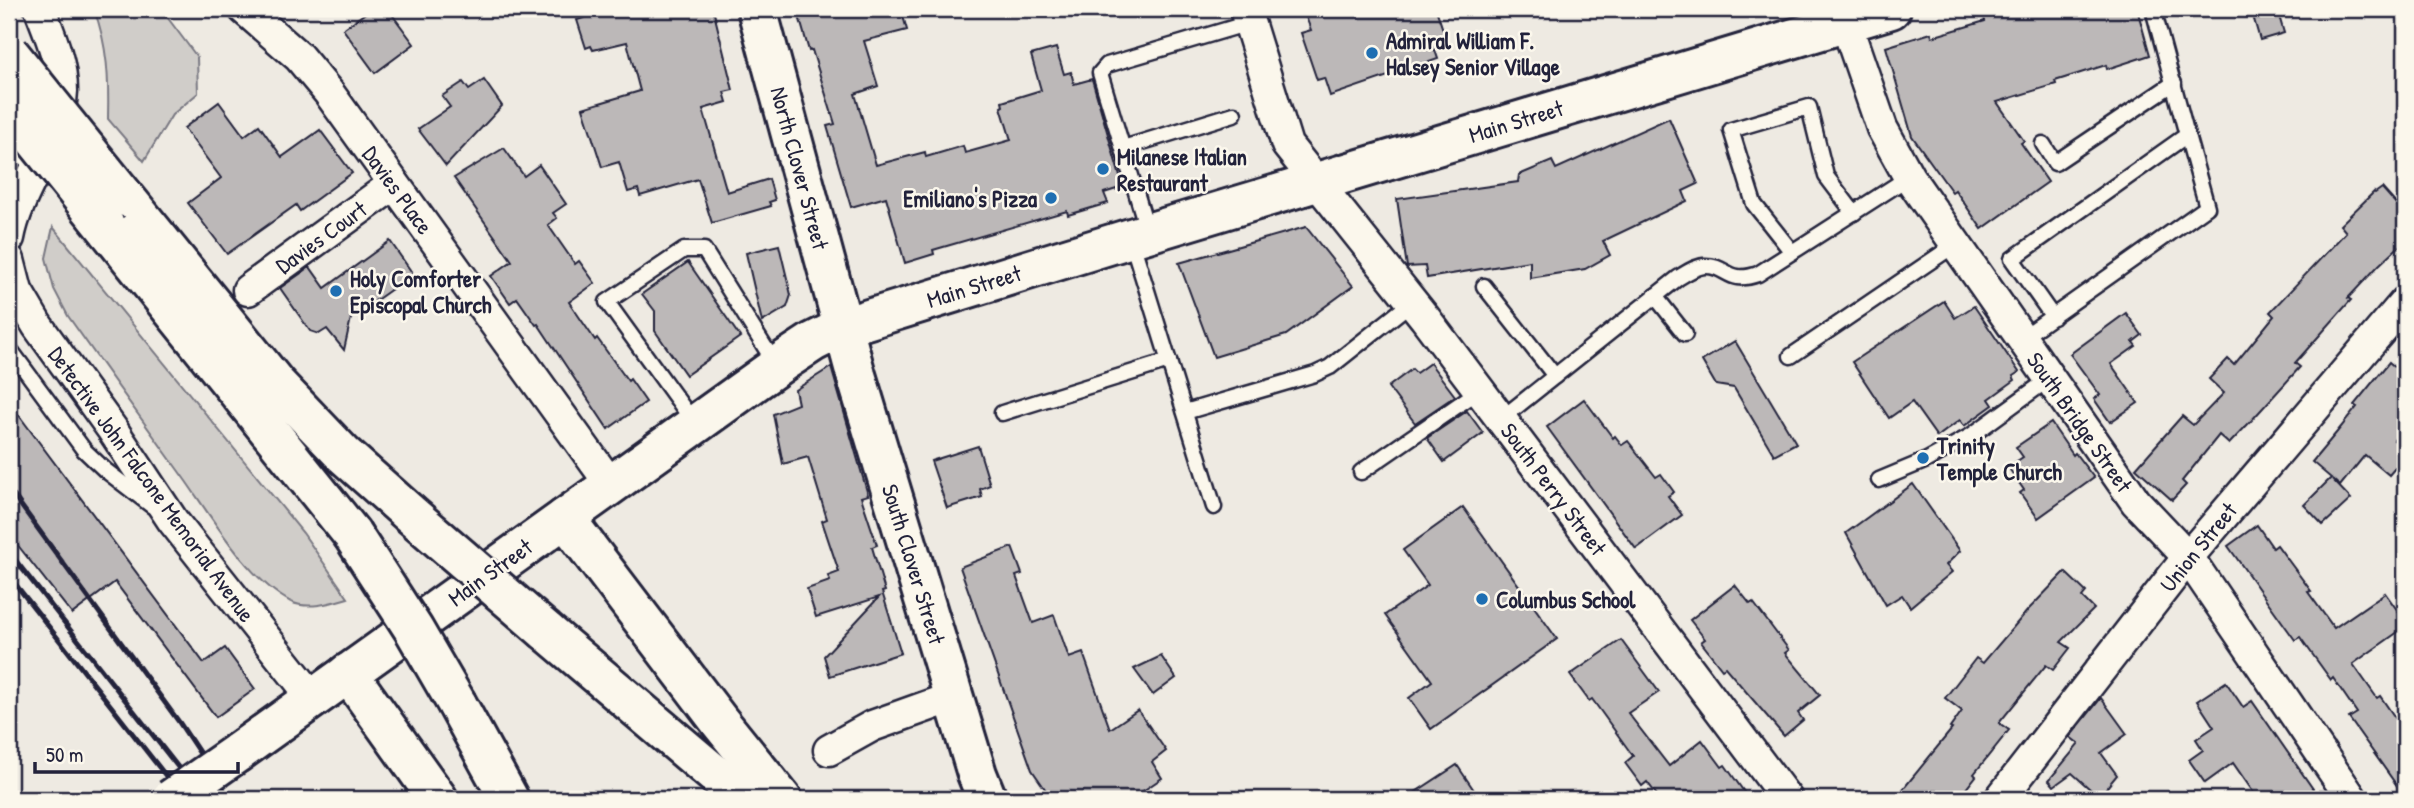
<svg xmlns="http://www.w3.org/2000/svg" width="2414" height="808" font-family="'Patrick Hand',sans-serif">
<rect width="100%" height="100%" fill="#eeeae2"/>
<filter id="ink" filterUnits="userSpaceOnUse"><feTurbulence type="fractalNoise" baseFrequency=".0143" numOctaves="2"/><feDisplacementMap in="SourceGraphic" scale="14" xChannelSelector="R" yChannelSelector="G"/><feConvolveMatrix kernelMatrix="1 2 1 2 8 2 1 2 1" color-interpolation-filters="sRGB"/></filter>
<g filter="url(#ink)">
<!-- green -->
<g fill="#d0cdc9" stroke="#797882" stroke-width="2">
<path d="M94,9h67l36,48 1,36 -26,22 -28,46 -36,-42c1,-40 0,-72 -14,-110z"/>
<path d="M53,227l250,306 45,65c-17,5 -40,12 -57,4 -43,-22 -80,-86 -108,-125 -39,-54 -77,-107 -115,-161l-14,-27 -8,-31z"/>
</g>
<!-- building -->
<g fill="#bcb8b8" stroke="#22223b" stroke-width="2">
<polygon points="371,9 388,9 414,44 375,73 343,29"/>
<polygon points="612,9 713,9 733,90 724,92 727,102 703,109 727,192 769,179 775,200 769,202 771,206 712,223 698,179 640,196 638,189 628,192 619,162 602,167 583,108 640,91 627,42 593,50 591,46 586,48 577,20"/>
<polygon points="797,9 901,9 907,30 864,41 878,86 855,94 876,165 925,152 926,157 963,146 965,153 1011,140 1001,107 1003,106 1002,102 1041,90 1031,55 1056,48 1064,74 1071,72 1074,84 1092,79 1123,187 1104,193 1108,203 1068,215 1067,211 933,250 934,254 905,263 886,197 851,207 827,126 835,124 812,50 809,51"/>
<polygon points="1331,9 1436,9 1447,42 1434,47 1438,59 1330,96 1324,78 1317,80 1301,33 1311,30 1306,17"/>
<polygon points="2012,9 2137,9 2150,55 2107,69 2106,65 2055,81 2056,84 1997,102 2024,141 2021,143 2048,182 1982,229 1955,190 1952,192 1912,136 1886,47 1931,33 1932,37 1985,21 1984,17"/>
<polygon points="2251,9 2277,9 2284,33 2260,40"/>
<polygon points="484,80 502,106 446,166 418,129 450,107 442,96 463,82 469,90"/>
<polygon points="219,102 244,136 259,125 282,157 320,130 352,173 300,211 296,205 227,254 188,203 221,178 184,128"/>
<polygon points="1669,118 1698,184 1683,191 1687,201 1603,241 1610,255 1585,269 1530,278 1530,261 1427,278 1425,266 1407,267 1397,199 1518,182 1519,175 1552,161 1556,169"/>
<polygon points="504,148 524,176 539,165 566,204 553,213 557,218 548,225 575,264 579,261 595,283 569,302 595,340 597,338 628,381 630,379 646,402 608,429 538,324 536,325 517,298 510,303 491,276 512,261 454,178"/>
<polygon points="2382,188 2405,214 2405,241 2379,265 2348,298 2351,300 2295,363 2300,367 2251,421 2229,444 2219,435 2182,481 2186,485 2172,500 2136,468 2182,416 2193,425 2224,393 2209,379 2228,359 2234,365 2274,316 2270,312 2346,232 2340,225 2374,192 2375,193"/>
<polygon points="1306,227 1353,286 1286,335 1214,357 1179,263"/>
<polygon points="390,241 413,274 351,318 344,350 327,329 319,334 310,331 280,288 310,267 325,288"/>
<polygon points="779,245 791,295 787,307 762,322 746,253"/>
<polygon points="688,262 740,337 686,375 655,331 655,311 642,294"/>
<polygon points="1944,301 1955,318 1974,306 2019,372 2013,376 2015,380 1989,399 1993,405 1964,426 1960,420 1937,437 1912,402 1889,418 1852,362"/>
<polygon points="2126,313 2142,335 2133,342 2136,346 2111,364 2138,403 2110,422 2094,399 2100,395 2070,354"/>
<polygon points="1735,341 1796,443 1774,455 1734,388 1716,385 1702,361"/>
<polygon points="2389,362 2405,376 2405,426 2394,440 2405,449 2405,477 2395,468 2389,475 2365,455 2340,486 2332,479 2351,499 2323,525 2304,505 2331,478 2312,462 2337,432 2357,407 2354,405"/>
<polygon points="1430,363 1455,396 1415,423 1388,387 1412,369 1416,373"/>
<polygon points="831,367 868,495 861,497 877,545 872,547 885,591 882,592 901,653 830,676 824,656 879,597 816,617 807,589 830,581 828,576 839,572 822,521 827,519 808,457 783,464 773,414 798,404 795,390"/>
<polygon points="1584,399 1613,438 1615,436 1622,445 1628,441 1656,477 1661,474 1674,492 1668,496 1682,515 1636,549 1547,427"/>
<polygon points="9,402 204,663 225,648 255,689 216,717 115,582 72,614 9,534"/>
<polygon points="1467,411 1483,433 1444,462 1427,438"/>
<polygon points="2051,423 2073,455 2075,453 2094,478 2038,518 2020,493 2024,490 2008,467 2023,457 2016,447"/>
<polygon points="978,446 990,485 980,489 982,497 947,508 931,461"/>
<polygon points="1913,484 1960,551 1946,565 1952,572 1910,607 1902,595 1886,605 1846,533"/>
<polygon points="1463,507 1557,639 1431,729 1409,698 1432,681 1385,615 1428,585 1403,550"/>
<polygon points="2257,525 2273,548 2277,545 2311,591 2308,592 2334,628 2385,593 2405,621 2405,627 2353,664 2377,698 2380,696 2405,732 2405,797 2349,718 2357,713 2333,678 2331,680 2300,637 2295,640 2228,546"/>
<polygon points="1012,547 1022,574 1016,576 1033,623 1054,615 1069,658 1083,653 1110,729 1138,710 1166,751 1152,762 1162,778 1131,799 1052,799 1032,770 960,567"/>
<polygon points="2065,572 2086,592 2082,597 2094,609 2061,642 2070,648 2053,670 2046,665 1999,723 2009,730 1974,774 1976,776 1958,799 1895,799 1952,729 1950,728 1962,711 1945,698 1976,658 1983,663 2028,610"/>
<polygon points="1735,585 1750,604 1753,602 1789,650 1785,653 1820,695 1798,713 1803,720 1784,736 1725,667 1722,669 1701,642 1705,639 1690,620"/>
<polygon points="1621,640 1659,692 1628,713 1669,766 1702,740 1722,767 1725,765 1749,799 1660,799 1647,782 1642,786 1625,763 1633,756 1592,699 1589,701 1570,675"/>
<polygon points="1161,656 1176,678 1153,695 1134,669"/>
<polygon points="2226,682 2243,707 2252,701 2320,799 2258,799 2233,763 2205,783 2189,760 2203,750 2196,739 2214,727 2197,701"/>
<polygon points="2101,698 2127,734 2101,753 2117,775 2099,797 2072,773 2054,786 2049,780 2079,744 2070,737"/>
<polygon points="1457,765 1480,799 1405,799"/>
</g>
<g fill="none" stroke-linecap="round" stroke-linejoin="round">
<defs>
<g id="lane">
<polyline points="2153,9 2187,135"/>
<polyline points="2043,144 2055,163 2174,83"/>
<polyline points="1123,148 1234,114"/>
<polyline points="9,159 42,153"/>
<polyline points="1148,232 1100,73 1107,65 1249,23"/>
<polyline points="1131,239 1214,507"/>
<polyline points="1792,252 1754,204 1731,130 1809,107 1826,176 1854,213"/>
<polyline points="1484,286 1555,376"/>
<polyline points="1655,296 1685,334"/>
<polyline points="2022,338 2207,207 2187,135 2012,259 2053,317"/>
<polyline points="9,348 84,450 105,470 152,506"/>
<polyline points="1791,356 1956,244"/>
<polyline points="1185,412 1315,374 1330,367 1412,302"/>
<polyline points="1002,413 1169,361"/>
<path d="M1501,419l177,-141c8,-5 17,-11 26,-12 24,-1 23,19 54,8l151,-97"/>
<polyline points="695,424 607,302 684,250 704,250 776,365"/>
<polyline points="1361,472 1480,390"/>
<polyline points="1879,480 1927,460 1972,435 2050,378"/>
</g>
<g id="street">
<polyline points="244,9 299,57 329,93 611,485"/>
<polyline points="1245,9 1287,145 1425,318 1787,799"/>
<polyline points="1841,9 1882,128 1909,177 2136,502 2188,557 2352,799"/>
<path d="M9,238c9,-51 51,-96 53,-147 0,-29 -12,-56 -22,-82"/>
<polyline points="9,260 17,291 37,325 112,429 173,521 313,698"/>
<polyline points="248,290 394,184"/>
<polyline points="829,750 872,726 953,697"/>
<polyline points="2000,799 2188,557 2405,302"/>
</g>
<g id="secondary">
<polyline points="757,9 856,375 977,774 987,799"/>
<polyline points="237,753 784,361 813,342 843,327 1131,238 1891,9"/>
</g>
<g id="highway">
<polyline points="125,197 277,385 343,454 408,512"/>
<polyline points="108,230 352,534"/>
<polyline points="565,518 720,722 782,799"/>
<polyline points="546,631 744,799"/>
<polyline points="348,673 438,799"/>
<polyline points="457,704 509,799"/>
</g>
</defs>
<!-- lane casing -->
<use href="#lane" stroke="#22223b" stroke-width="19"/>
<!-- street casing -->
<use href="#street" stroke="#22223b" stroke-width="35"/>
<!-- secondary casing -->
<use href="#secondary" stroke="#22223b" stroke-width="44"/>
<!-- highway casing -->
<use href="#highway" stroke="#22223b" stroke-width="44"/>
<!-- lane -->
<use href="#lane" stroke="#fbf7ec" stroke-width="14"/>
<!-- street -->
<use href="#street" stroke="#fbf7ec" stroke-width="30"/>
<!-- secondary -->
<use href="#secondary" stroke="#fbf7ec" stroke-width="38"/>
<!-- highway -->
<use href="#highway" stroke="#fbf7ec" stroke-width="38"/>
<!-- rail -->
<g stroke="#22223b" stroke-width="5">
<polyline points="9,489 179,722 230,799"/>
<polyline points="9,552 203,799"/>
<polyline points="9,576 184,799"/>
</g>
<defs>
<polyline id="secondary-bridge" points="171,799 237,753"/>
<g id="highway-bridge">
<polyline points="9,53 125,197"/>
<polyline points="9,107 108,230"/>
<polyline points="408,512 546,631"/>
<polyline points="352,534 414,630 457,704"/>
</g>
</defs>
<!-- secondary-bridge casing -->
<use href="#secondary-bridge" stroke="#22223b" stroke-width="44" stroke-linecap="butt"/>
<!-- highway-bridge casing -->
<use href="#highway-bridge" stroke="#22223b" stroke-width="44" stroke-linecap="butt"/>
<!-- secondary-bridge -->
<use href="#secondary-bridge" stroke="#fbf7ec" stroke-width="38"/>
<!-- highway-bridge -->
<use href="#highway-bridge" stroke="#fbf7ec" stroke-width="38"/>
</g>
</g>
<!-- markers -->
<g fill="#1f6fb2" stroke="#fbf7ec" stroke-width="2.5">
<circle cx="1372" cy="53" r="7"/>
<circle cx="1103" cy="169" r="7"/>
<circle cx="1051" cy="198" r="7"/>
<circle cx="336" cy="291" r="7"/>
<circle cx="1923" cy="458" r="7"/>
<circle cx="1482" cy="599" r="7"/>
</g>
<g text-anchor="middle" dominant-baseline="central" stroke-width="5" stroke-linejoin="round" paint-order="stroke">
<!-- poi labels -->
<g font-size="23" font-weight="bold" fill="#22223b" stroke="#fbf7ec" text-anchor="start">
<text x="1386" y="40">Admiral William F.<tspan x="1386" dy="26">Halsey Senior Village</tspan></text>
<text x="1117" y="156">Milanese Italian<tspan x="1117" dy="26">Restaurant</tspan></text>
<text x="1037" y="198" text-anchor="end">Emiliano's Pizza</text>
<text x="350" y="278">Holy Comforter<tspan x="350" dy="26">Episcopal Church</tspan></text>
<text x="1937" y="445">Trinity<tspan x="1937" dy="26">Temple Church</tspan></text>
<text x="1496" y="599">Columbus School</text>
</g>
<!-- street labels -->
<g font-size="23" fill="#22223b" stroke="#fbf7ec">
<text transform="translate(1516 121) rotate(-17)">Main Street</text>
<text transform="translate(800 168) rotate(75)">North Clover Street</text>
<text transform="translate(398 190) rotate(54)">Davies Place</text>
<text transform="translate(321 237) rotate(-36)">Davies Court</text>
<text transform="translate(974 286) rotate(-17)">Main Street</text>
<text transform="translate(2080 422) rotate(55)">South Bridge Street</text>
<text transform="translate(152 484) rotate(54)">Detective John Falcone Memorial Avenue</text>
<text transform="translate(1554 489) rotate(53)">South Perry Street</text>
<text transform="translate(2198 547) rotate(-51)">Union Street</text>
<text transform="translate(914 564) rotate(73)">South Clover Street</text>
<text transform="translate(490 572) rotate(-36)">Main Street</text>
</g>
</g>
<!-- margin -->
<rect width="2414" height="808" fill="none" stroke="#fbf7ec" stroke-width="35"/>
<rect x="18" y="18" width="2379" height="773" fill="none" stroke="#22223b" stroke-width="2.5" filter="url(#ink)"/>
<!-- scale -->
<path d="M35 762v10h203v-10" fill="none" stroke="#22223b" stroke-width="3.5"/>
<text x="46" y="762" font-size="21" fill="#22223b" stroke="#fbf7ec" stroke-width="5" paint-order="stroke">50 m</text>
</svg>
